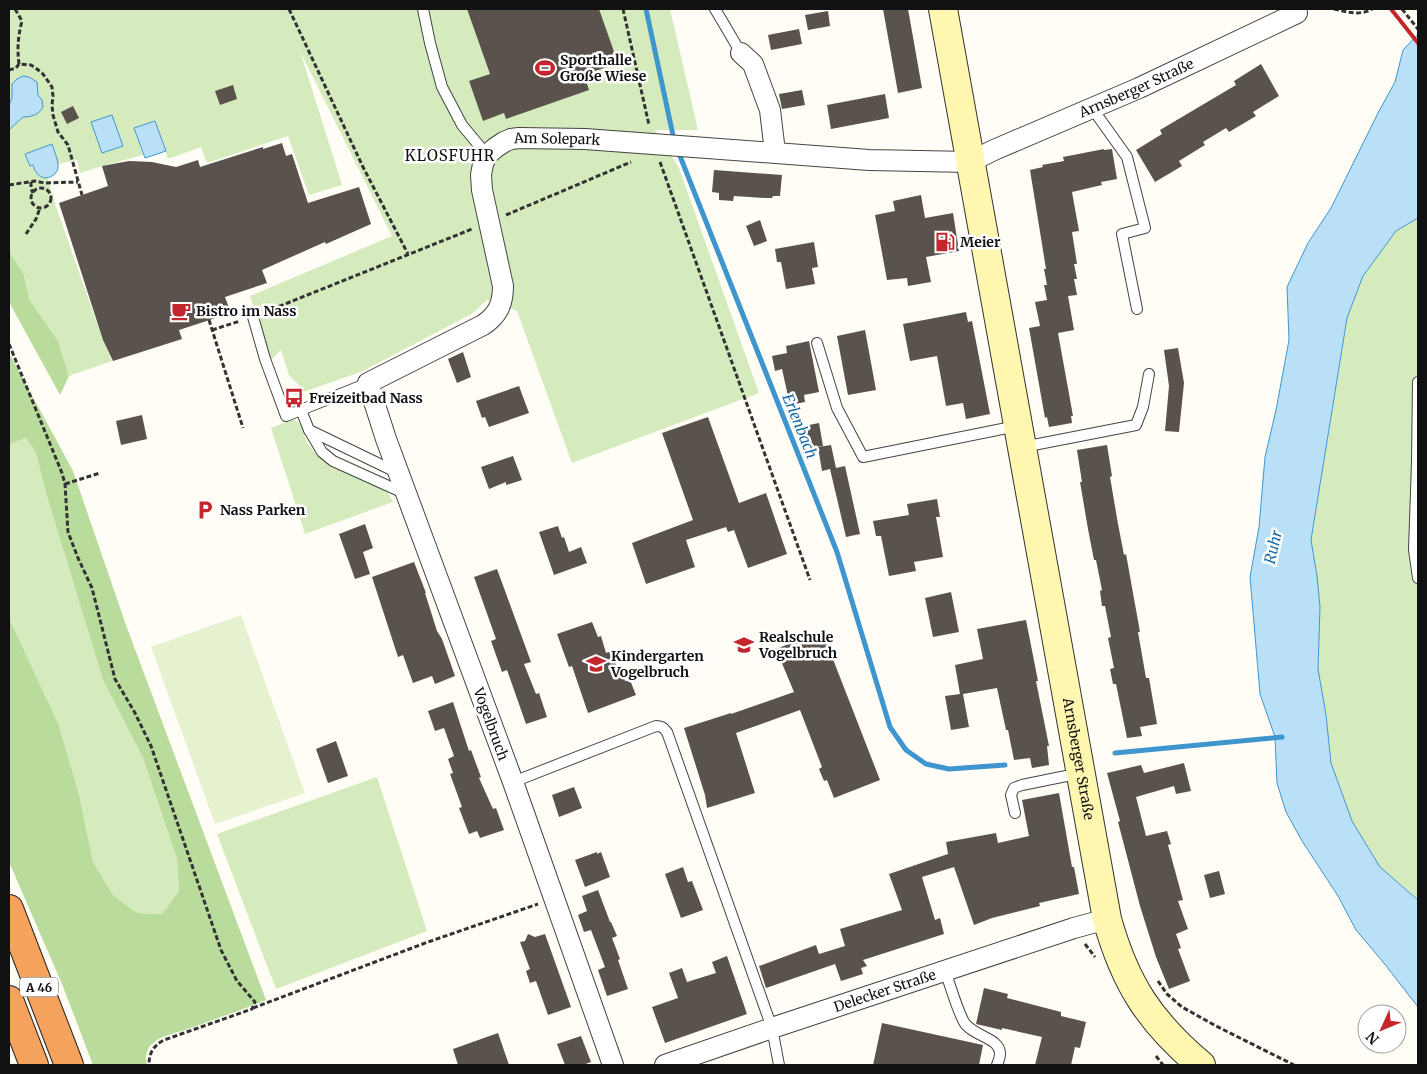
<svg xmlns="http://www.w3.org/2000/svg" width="1427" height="1074" font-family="Merriweather,serif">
<rect width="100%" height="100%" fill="#fffdf5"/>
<!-- green -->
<g fill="#d5ebbd">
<polygon points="9,9 670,9 698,130 655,130 679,168 759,393 572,463 517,311 487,300 473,313 363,371 292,396 301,387 289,375 281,350 270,361 250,296 392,236 300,51 342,185 309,195 288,136 207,163 201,147 168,159 155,121 134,128 143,155 102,166 80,173 77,160 58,164 52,144 30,166 33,164 43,178 48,178 55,204 103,340 112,361 69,376 58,341 29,299 24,275 9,251"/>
<polygon points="1418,218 1418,899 1380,867 1352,821 1331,763 1326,715 1318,669 1320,607 1317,576 1311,540 1347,318 1363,276 1396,231"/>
<polygon points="291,420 295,420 301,425 307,443 317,455 331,464 387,491 393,502 305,534 271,428"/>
<polygon points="26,438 36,453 46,493 103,680 143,758 177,859 179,891 162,914 137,913 113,895 93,862 79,794 58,723 9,618 9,536 10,532 9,527 9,444"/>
<polygon points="377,777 427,931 276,989 217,834"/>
</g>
<!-- forest -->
<g fill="#b9dc9c">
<polygon points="9,251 24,275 29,299 58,341 69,376 60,395 9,302"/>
<path d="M9,353l64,118 53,154 140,375c-27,11 -54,20 -81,30 -10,3 -25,6 -33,14 -6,5 -7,14 -5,21h-54l-31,-81 -53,-122v-244l49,105 21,71 14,68 20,33 24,18 25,1 17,-23 -2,-32 -34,-101 -40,-78 -57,-187 -10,-40 -10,-15 -17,6z"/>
</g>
<!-- pitch -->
<polygon fill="#e6f2cf" points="241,615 305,793 215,824 151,647"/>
<!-- water -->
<g fill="#b9e0f7" stroke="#3f96cf">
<polygon points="1418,34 1418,218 1396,231 1363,276 1347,318 1311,540 1317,576 1320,607 1318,669 1326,715 1331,763 1352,821 1380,867 1418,900 1418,1007 1383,962 1356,930 1338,896 1302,841 1286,812 1277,783 1275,737 1260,694 1250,577 1259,527 1265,457 1276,410 1289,340 1287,287 1308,243 1331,208 1378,113 1395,82 1403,50"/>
<path d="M23,76l6,1 8,5 1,13 4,5 1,7c-4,8 -12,10 -20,10l-14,13v-25l3,-7v-14l5,-5z"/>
<polygon points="112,115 123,146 102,153 91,122"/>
<polygon points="155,121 166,151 145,158 134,128"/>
<path d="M52,144c2,7 7,17 6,24 -2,10 -16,14 -22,4 -2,-2 -2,-5 -3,-7l-3,1 -5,-12z"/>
</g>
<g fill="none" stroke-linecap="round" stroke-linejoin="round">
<!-- stream -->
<g stroke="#3f96cf" stroke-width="5">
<polyline points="646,9 674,140"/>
<polyline points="678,151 837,552 890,727 906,750 926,764 949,769 1005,765"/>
<polyline points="1115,753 1282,737"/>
</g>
</g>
<!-- building -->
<g fill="#5a524d">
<polygon points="467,9 599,9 618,63 584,75 589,90 506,119 504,113 483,121 469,81 490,74"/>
<polygon points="883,9 908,9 922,88 898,93"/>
<polygon points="828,11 830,26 808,30 805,15"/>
<polygon points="799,29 802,44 771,50 768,35"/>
<polygon points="1261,64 1279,96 1253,112 1256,116 1229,132 1226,128 1203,142 1205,145 1179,161 1182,166 1155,182 1136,150 1162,134 1160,130 1236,85 1234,81"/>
<polygon points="233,85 237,99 220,105 215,91"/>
<polygon points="802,90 805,105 782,109 779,94"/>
<polygon points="885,94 889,118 831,129 827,105"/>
<polygon points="73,106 79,118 67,124 61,112"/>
<polygon points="282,143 286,156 292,154 308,203 359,187 371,224 326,244 325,242 262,270 267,283 225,297 231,313 179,330 182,339 113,361 103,340 59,203 108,186 102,166 129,161 152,162 176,167 198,160 200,167 263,147 263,149"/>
<polygon points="1104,149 1104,150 1112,149 1117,179 1101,182 1102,185 1072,192 1079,231 1072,232 1077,264 1074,264 1077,279 1074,279 1077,295 1068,296 1074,330 1058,333 1073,416 1071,416 1072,423 1049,427 1047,417 1045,418 1029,328 1040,326 1035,302 1047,300 1044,285 1047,285 1044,269 1046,269 1030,170 1043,167 1042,165 1064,161 1063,157"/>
<polygon points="714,170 782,175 780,196 773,196 772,198 766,198 734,196 733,201 719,200 719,193 712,192"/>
<polygon points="921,195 925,218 953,213 959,251 926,257 931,282 908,286 907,278 887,280 875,215 895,211 893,201"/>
<polygon points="760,220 767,241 754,246 746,226"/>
<polygon points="814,242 818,267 812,268 815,284 786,289 781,262 777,262 775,249"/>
<polygon points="966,312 968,322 972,321 990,414 966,419 963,403 946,406 937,356 910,361 903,324"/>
<polygon points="865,330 876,390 848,395 837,336"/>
<polygon points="809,341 819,392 804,395 805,402 790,405 782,369 775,371 772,356 787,353 786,346"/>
<polygon points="1178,348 1184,383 1179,432 1165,431 1169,386 1164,350"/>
<polygon points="463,352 471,377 457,383 448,359"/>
<polygon points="519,386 529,413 489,427 485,417 482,418 476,401"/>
<polygon points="142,415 147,439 121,445 116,421"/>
<polygon points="708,417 739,503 766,493 787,554 748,568 734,530 728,532 726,527 686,540 695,567 646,584 632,543 693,520 662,433"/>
<polygon points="819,423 823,446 809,448 804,426"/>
<polygon points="831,445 836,468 845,466 860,534 846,537 830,469 822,471 818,447"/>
<polygon points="1107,445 1112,476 1110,477 1118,524 1124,555 1126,554 1140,632 1138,632 1146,678 1149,678 1157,724 1140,727 1142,736 1127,738 1116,684 1113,684 1110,669 1114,668 1108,638 1111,637 1105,606 1102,606 1100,591 1102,590 1096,560 1094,560 1088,529 1080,482 1082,482 1077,450"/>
<polygon points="513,456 522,480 506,485 506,482 489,489 481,467"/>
<polygon points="937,499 940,517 936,517 943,557 914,562 916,571 889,576 881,536 876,536 873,521 909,515 907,504"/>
<polygon points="365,524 373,548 363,552 370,574 355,579 339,534"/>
<polygon points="558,526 562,538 564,537 569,552 581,547 587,563 554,575 539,532"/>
<polygon points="414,562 426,593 425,593 437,631 442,639 455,676 435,684 432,676 413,683 403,655 398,657 372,577"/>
<polygon points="497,569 531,662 524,664 536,694 539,693 547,717 526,724 507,670 502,672 491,641 496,639 474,577"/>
<polygon points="951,592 959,632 933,637 925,598"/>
<polygon points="1026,620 1038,681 1036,681 1049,746 1047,746 1049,765 1032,768 1030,758 1014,760 1008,730 1006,730 997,688 963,694 969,727 951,730 945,696 960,694 955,665 983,659 977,629"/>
<polygon points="592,622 598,637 601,636 606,653 611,651 617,667 620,666 625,681 630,680 636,695 588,713 572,666 569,667 557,634"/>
<polygon points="822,631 880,780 834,798 827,780 824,781 819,769 822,767 800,710 736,733 755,793 707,808 705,795 684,728 731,713 731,714 794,692 776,649"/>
<polygon points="453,702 469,751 471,750 481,777 479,778 493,809 496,808 504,830 480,838 477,831 469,834 459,808 462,807 450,774 453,773 448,759 454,756 444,728 435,731 428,711"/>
<polygon points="336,741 348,776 328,783 316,749"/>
<polygon points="1184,763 1191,791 1176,794 1174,786 1136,797 1146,836 1167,831 1171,844 1168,845 1183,900 1178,901 1188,929 1176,934 1181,948 1178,949 1190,981 1169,989 1156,957 1140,906 1118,822 1120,821 1107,773 1141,765 1144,773"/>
<polygon points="574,787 582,808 559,817 552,795"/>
<polygon points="1059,793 1072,867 1074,867 1079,894 1039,903 1040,906 992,918 974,925 954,867 922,877 935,920 940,918 944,934 863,960 867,966 861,968 863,974 841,981 835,964 766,988 759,966 816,945 819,954 845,946 840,929 902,910 889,874 948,854 946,842 996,833 998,843 1029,836 1022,800"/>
<polygon points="597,852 597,854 601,852 610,877 585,887 575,860"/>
<polygon points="683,867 688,882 692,881 703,910 681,918 665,874"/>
<polygon points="1219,871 1225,894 1210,898 1204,875"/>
<polygon points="598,890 610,922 611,922 617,936 612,938 620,959 618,960 628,989 607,996 598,970 605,967 591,930 584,932 578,915 587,911 582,896"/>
<polygon points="528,934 535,937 545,934 571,1007 548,1015 536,981 530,983 526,971 530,969 520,942 525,941"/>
<polygon points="727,956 747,1014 665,1043 652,1007 678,998 669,973 682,968 687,982 716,973 712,962"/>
<polygon points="984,988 1008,994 1007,998 1061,1012 1061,1016 1086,1022 1080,1048 1075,1047 1071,1065 1035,1065 1042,1037 1002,1028 1002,1030 976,1024"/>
<polygon points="882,1023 983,1045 979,1065 873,1065"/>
<polygon points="498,1033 509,1065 458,1065 453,1049"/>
<polygon points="581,1036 591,1062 583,1065 565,1065 557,1044"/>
</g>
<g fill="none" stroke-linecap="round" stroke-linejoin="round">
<defs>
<g id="lane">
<polyline points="423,9 430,43 442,87 462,125 487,155"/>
<polyline points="715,9 741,53"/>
<polyline points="1092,108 1127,157 1145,228 1122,234 1137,309"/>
<polyline points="253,317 265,359 286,416 368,383"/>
<polyline points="817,343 837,408 863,457 1017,426"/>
<polyline points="1418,382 1417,462 1414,550 1418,578"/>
<polyline points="301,410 309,430 396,472"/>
<polyline points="309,430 322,452 333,461 406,494"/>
<polyline points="1023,447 1136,425 1143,407 1149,374"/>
<path d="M513,782l143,-56c5,0 7,1 11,6l105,296 7,37"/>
<polyline points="1015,813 1011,795 1014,788 1022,785 1081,773"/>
<path d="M945,971c6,16 11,36 19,51 8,14 37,16 36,32 0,4 -2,8 -3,11"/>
</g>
<g id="street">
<polyline points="741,53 753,64 770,110 775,152"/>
<path id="s1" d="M613,1065l-100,-283 -127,-343 -18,-56 115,-58c15,-10 20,-21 20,-39l-21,-96 -1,-15 2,-11 4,-9 8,-7 9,-6 7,-3 8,-1 66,1 284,21 101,2 24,-12 145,-62 158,-75"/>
<path id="s2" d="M665,1065l107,-37 302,-100 33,-9"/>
</g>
<g id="secondary">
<path id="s3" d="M943,9c53,303 111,606 164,910 18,65 43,103 94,146"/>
</g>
<g id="highway">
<polyline points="9,909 69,1065"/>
<polyline points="9,1000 34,1065"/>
</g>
</defs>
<!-- lane casing -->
<use href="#lane" stroke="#444" stroke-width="12"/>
<!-- street casing -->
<use href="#street" stroke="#444" stroke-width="22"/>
<!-- secondary casing -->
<use href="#secondary" stroke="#333" stroke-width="30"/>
<!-- highway casing -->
<use href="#highway" stroke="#222" stroke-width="30"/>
<!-- path -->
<g stroke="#333" stroke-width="3" stroke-dasharray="5 2.5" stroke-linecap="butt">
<path d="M15,9l7,12c-4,15 -5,28 -3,43"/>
<polyline points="289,9 363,167 408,254"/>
<polyline points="623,9 649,125"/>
<path d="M1334,9c13,3 26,7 38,0"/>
<polyline points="1402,9 1418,29"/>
<polyline points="9,70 16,68 19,64 31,65 37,69 43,74 52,87 53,96 52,105 53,115 58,132 68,145 82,195"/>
<polyline points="660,162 810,580"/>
<polyline points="31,182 31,189 33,193"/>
<polyline points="9,185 35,181 44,183 78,182"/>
<circle cx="41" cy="198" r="10"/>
<polyline points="506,215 631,162"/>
<polyline points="26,234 36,219 40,208"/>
<polyline points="265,312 472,229"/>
<polyline points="209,320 243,428"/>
<polyline points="212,330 240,321"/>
<path d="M9,344l53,129 3,11 3,48 10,26 14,30 23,91 20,34 16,33 70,204 16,31 18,21 -3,7 -88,31c-11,6 -15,13 -15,25"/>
<polyline points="65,484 100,473"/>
<polyline points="1085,944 1095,957"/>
<polyline points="1158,981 1167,994 1182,1007 1216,1026 1294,1065"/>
<polyline points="253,1008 428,942 538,904"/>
<polyline points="1156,1056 1163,1065"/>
</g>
<!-- lane -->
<use href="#lane" stroke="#fff" stroke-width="10"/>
<!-- street -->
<use href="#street" stroke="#fff" stroke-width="20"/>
<!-- secondary -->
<use href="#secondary" stroke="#fff6b0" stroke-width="28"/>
<!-- highway -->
<use href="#highway" stroke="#f5a25d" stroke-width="28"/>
<!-- rail -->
<polyline stroke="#c4262e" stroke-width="4" points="1391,9 1418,43"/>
</g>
<!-- icons -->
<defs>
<symbol id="stadium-bare" viewBox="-9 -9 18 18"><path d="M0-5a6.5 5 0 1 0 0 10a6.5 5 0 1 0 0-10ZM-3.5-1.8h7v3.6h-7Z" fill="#c4262e" stroke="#fff" stroke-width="2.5" paint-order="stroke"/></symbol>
<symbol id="fuel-bare" viewBox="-9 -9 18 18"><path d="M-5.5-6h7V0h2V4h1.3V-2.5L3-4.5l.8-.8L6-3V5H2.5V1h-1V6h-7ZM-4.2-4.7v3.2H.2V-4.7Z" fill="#c4262e" stroke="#fff" stroke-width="2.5" paint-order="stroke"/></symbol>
<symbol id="cafe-bare" viewBox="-9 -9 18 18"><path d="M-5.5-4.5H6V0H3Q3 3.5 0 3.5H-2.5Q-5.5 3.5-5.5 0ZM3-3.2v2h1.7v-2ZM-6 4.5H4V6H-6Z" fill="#c4262e" stroke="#fff" stroke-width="2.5" paint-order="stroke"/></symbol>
<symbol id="bus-bare" viewBox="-9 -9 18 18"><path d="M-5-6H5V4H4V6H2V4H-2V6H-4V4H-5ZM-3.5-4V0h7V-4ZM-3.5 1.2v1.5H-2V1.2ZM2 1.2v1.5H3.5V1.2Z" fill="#c4262e" stroke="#fff" stroke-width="2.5" paint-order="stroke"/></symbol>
<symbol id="parking-bare" viewBox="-9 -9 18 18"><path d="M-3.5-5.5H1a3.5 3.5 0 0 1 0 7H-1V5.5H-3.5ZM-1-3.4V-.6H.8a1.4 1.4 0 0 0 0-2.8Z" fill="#c4262e" stroke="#fff" stroke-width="2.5" paint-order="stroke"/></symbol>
<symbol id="school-bare" viewBox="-9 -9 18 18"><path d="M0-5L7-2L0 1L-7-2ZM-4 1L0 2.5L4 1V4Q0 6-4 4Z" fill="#c4262e" stroke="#fff" stroke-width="2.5" paint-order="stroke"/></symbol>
</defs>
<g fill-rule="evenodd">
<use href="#stadium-bare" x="531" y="54" width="28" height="28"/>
<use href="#fuel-bare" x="931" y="228" width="28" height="28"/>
<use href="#cafe-bare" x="167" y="297" width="28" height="28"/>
<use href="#bus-bare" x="280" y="384" width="28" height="28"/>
<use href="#parking-bare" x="191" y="496" width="28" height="28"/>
<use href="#school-bare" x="730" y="631" width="28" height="28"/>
<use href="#school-bare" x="582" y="650" width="28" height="28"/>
</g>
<g text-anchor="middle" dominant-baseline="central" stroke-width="5" stroke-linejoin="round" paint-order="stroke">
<!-- shield labels -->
<rect fill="#fff" stroke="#585858" stroke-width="1" x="20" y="977.5" width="38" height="19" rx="4"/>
<g font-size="12" font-weight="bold" fill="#111">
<text x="39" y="987">A 46</text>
</g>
<!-- poi labels -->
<g font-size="14" font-weight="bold" fill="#111" stroke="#fff" text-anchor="start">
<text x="560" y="60">Sporthalle<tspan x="560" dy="16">Große Wiese</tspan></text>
<text x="960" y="242">Meier</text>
<text x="196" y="311">Bistro im Nass</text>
<text x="309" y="398">Freizeitbad Nass</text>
<text x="220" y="510">Nass Parken</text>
<text x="759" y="637">Realschule<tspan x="759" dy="16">Vogelbruch</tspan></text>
<text x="611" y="656">Kindergarten<tspan x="611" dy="16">Vogelbruch</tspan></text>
</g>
<!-- street labels -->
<g font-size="14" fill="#111" stroke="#fff">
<text stroke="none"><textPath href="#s1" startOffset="1705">Arnsberger Straße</textPath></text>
<text stroke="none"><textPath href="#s1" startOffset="1109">Am Solepark</textPath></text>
<text transform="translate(491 724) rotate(70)">Vogelbruch</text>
<text stroke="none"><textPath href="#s3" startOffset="762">Arnsberger Straße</textPath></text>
<text stroke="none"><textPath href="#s2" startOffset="232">Delecker Straße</textPath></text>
</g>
<!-- neighbourhood labels -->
<g font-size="15" letter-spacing="1" fill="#111" stroke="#fff">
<text x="450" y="155">KLOSFUHR</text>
</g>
<!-- water labels -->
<g font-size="15" font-style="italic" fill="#1768a6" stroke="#fff">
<text transform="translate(800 426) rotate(68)">Erlenbach</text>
<text transform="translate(1273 547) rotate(-77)">Ruhr</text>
</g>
</g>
<!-- border -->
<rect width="1427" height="1074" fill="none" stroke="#111111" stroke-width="20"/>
<!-- north arrow -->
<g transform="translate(1382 1029) rotate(226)"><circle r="24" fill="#ffffff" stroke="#a0a0a0"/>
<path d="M0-4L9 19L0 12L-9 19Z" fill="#c4262e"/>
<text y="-8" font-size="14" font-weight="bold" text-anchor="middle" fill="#111111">N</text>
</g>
</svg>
